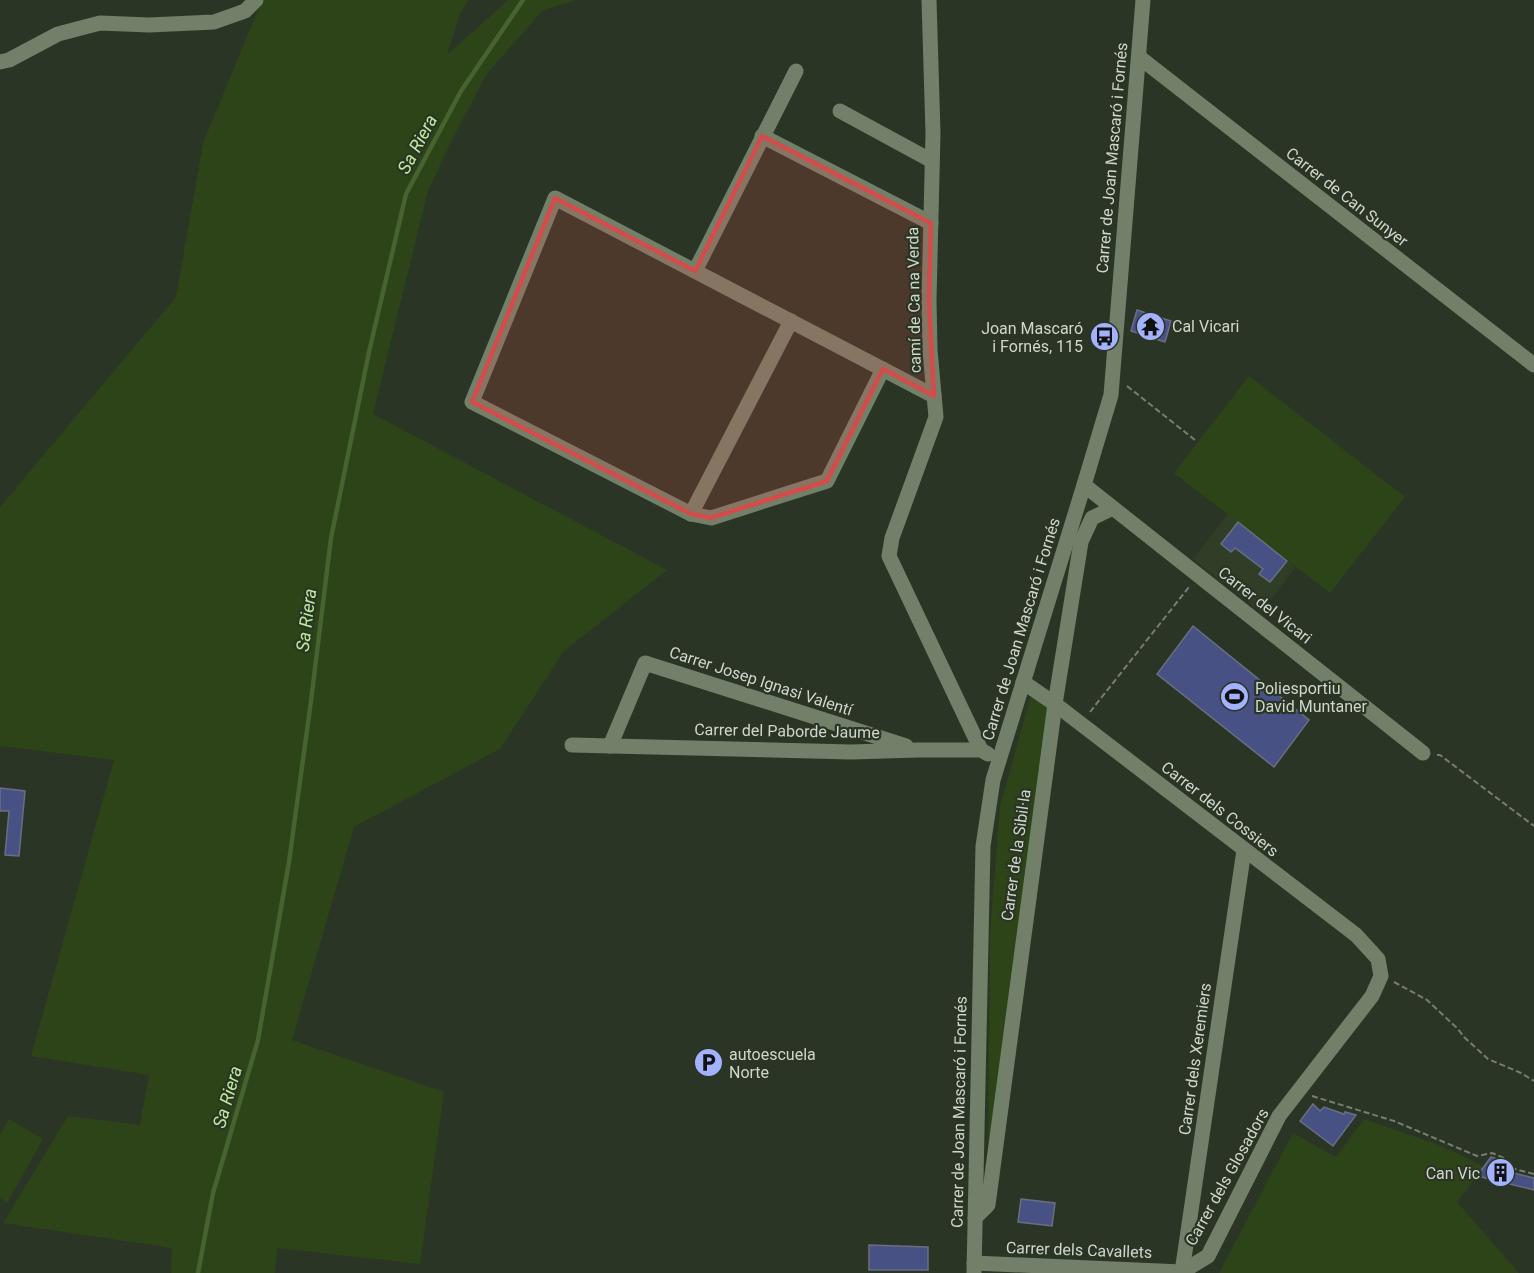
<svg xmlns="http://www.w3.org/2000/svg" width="1534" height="1273" font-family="Roboto,sans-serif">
<rect width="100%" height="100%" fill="#2b3525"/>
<!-- built -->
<polygon fill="#303e27" points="1228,514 1296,567 1261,612 1193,559"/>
<!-- green -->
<g fill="#2c4418">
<polygon points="262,0 468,0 460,14 447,55 508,0 576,0 543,10 486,75 450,144 428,191 373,414 667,570 564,651 500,749 354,827 292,1040 444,1092 420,1264 277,1248 275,1273 171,1273 172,1248 3,1223 68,1116 140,1125 149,1075 31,1056 114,760 0,746 0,507 176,297 203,143"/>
<polygon points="1249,376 1405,497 1330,593 1174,473"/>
<polygon points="1032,692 1050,707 988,1161 990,932 1000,806"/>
<polygon points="9,1119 43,1139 7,1203 0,1198 0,1135"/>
<polygon points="1364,1119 1442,1146 1484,1167 1457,1202 1519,1273 1219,1273 1293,1133 1336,1157"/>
</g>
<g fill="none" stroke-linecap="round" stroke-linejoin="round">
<!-- stream -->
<polyline stroke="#466330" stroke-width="4.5" points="198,1273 213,1193 258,1040 289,862 311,701 331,538 369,352 406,194 461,91 523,0"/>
</g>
<!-- building -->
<g fill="#485184" stroke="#696e82" stroke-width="1.5">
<polygon points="1137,310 1171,321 1165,342 1131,331"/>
<polygon points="1238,522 1287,561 1270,582 1259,574 1263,569 1235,548 1231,552 1221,544"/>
<polygon points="1193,626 1309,720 1274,767 1157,674"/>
<polygon points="0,788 25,791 19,856 5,855 9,811 0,811"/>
<polygon points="1313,1104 1320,1111 1324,1107 1344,1114 1345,1112 1356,1115 1333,1146 1300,1121"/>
<polygon points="1491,1157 1503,1161 1501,1170 1534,1178 1534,1190 1477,1176"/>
<polygon points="1021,1199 1055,1203 1052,1226 1018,1222"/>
<polygon points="869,1245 928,1247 928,1270 869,1270"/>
</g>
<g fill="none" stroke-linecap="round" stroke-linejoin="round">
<!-- path -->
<g stroke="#757e70" stroke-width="2" stroke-dasharray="6 3" stroke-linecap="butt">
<polyline points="1127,386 1195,440"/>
<polyline points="1090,712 1189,587"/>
<polyline points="1437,755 1440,755 1534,826"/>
<polyline points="1394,982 1427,1000 1458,1029 1464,1037 1488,1059 1521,1073 1534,1081"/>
<polyline points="1312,1096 1394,1121 1477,1156 1492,1153 1504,1158 1511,1168 1534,1174"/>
</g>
<!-- minor -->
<g stroke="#72806a" stroke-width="15">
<polyline points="929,0 933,133 929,300 930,350 936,417 892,538 889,556 981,750"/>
<polyline points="1139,57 1534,365"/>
<polyline points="0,62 9,60 58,34 100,23 149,25 214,22 245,11 256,0"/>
<polyline points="840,111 932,161"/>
<polyline points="762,136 931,223"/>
<polyline points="695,271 796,71"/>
<polyline points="883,369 827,481 711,518 691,514 472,402 555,198 934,396"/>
<polyline points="1084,485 1423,753"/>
<polyline points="691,514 791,321"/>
<polyline points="1023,682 1055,704 1356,935 1378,959 1381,976 1372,996 1279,1116 1208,1256 1182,1272"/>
<polyline points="572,745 851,752 918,750 981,750 988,754"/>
<polyline points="610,746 645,663 906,746"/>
<polyline points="975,1218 988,1205 1055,704 1081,542 1092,518 1113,508"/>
<polyline points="974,1263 1182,1272"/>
<polyline points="1182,1272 1244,850"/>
<polyline points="974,1273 983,846 993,780 1084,485 1111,395 1143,0"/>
</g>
</g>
<!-- marked area -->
<path fill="#d54b49" fill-opacity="0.2" stroke="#d54b49" stroke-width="4.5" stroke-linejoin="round" d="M762,136l169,87 -2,77 5,96 -51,-27 -56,112 -116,37 -20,-4 -219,-112 83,-204 140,73z"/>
<!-- icons -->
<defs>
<symbol id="temple-disc" viewBox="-11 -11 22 22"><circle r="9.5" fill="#a3b2fd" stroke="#2b3525"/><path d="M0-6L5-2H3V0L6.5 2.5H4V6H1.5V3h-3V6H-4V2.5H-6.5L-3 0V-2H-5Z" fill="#111"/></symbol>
<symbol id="bus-disc" viewBox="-11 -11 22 22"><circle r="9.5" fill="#a3b2fd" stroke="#2b3525"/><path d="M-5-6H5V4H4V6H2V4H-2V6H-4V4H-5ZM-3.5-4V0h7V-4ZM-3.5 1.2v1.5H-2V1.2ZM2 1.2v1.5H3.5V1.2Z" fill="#111"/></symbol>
<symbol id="stadium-disc" viewBox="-11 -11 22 22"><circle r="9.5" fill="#a3b2fd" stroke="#2b3525"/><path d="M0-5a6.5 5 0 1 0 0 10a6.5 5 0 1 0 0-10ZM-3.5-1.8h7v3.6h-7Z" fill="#111"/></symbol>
<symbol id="parking-disc" viewBox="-11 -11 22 22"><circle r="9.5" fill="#a3b2fd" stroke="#2b3525"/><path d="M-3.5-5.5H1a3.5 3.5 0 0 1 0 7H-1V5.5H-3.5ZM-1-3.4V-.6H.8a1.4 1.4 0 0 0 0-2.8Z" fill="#111"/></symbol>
<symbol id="building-disc" viewBox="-11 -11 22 22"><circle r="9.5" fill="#a3b2fd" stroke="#2b3525"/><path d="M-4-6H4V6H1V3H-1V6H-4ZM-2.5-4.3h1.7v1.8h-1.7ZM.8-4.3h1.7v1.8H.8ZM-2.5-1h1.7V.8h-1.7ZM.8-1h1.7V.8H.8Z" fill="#111"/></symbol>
</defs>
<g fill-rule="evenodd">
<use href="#temple-disc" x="1134" y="310" width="33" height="33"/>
<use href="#bus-disc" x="1088" y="320" width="33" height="33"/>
<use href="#stadium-disc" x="1218" y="680" width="33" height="33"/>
<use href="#parking-disc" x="692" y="1046" width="33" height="33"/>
<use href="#building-disc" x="1484" y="1156" width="33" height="33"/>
</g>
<g text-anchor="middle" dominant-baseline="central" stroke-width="4.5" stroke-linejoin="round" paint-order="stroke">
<!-- street labels -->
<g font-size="16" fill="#cfd6cb" stroke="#2b3525">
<text transform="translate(1112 158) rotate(-85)">Carrer de Joan Mascaró i Fornés</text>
<text transform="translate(1347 197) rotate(38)">Carrer de Can Sunyer</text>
<text transform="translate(914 300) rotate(-91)">camí de Ca na Verda</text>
<text transform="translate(1265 605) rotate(38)">Carrer del Vicari</text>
<text transform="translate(1021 629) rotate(-73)">Carrer de Joan Mascaró i Fornés</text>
<text transform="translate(761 681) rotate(18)">Carrer Josep Ignasi Valentí</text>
<text transform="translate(787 731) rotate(1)">Carrer del Paborde Jaume</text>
<text transform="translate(1220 809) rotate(38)">Carrer dels Cossiers</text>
<text transform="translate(1016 855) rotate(-82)">Carrer de la Sibil·la</text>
<text transform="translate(1195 1059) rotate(-82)">Carrer dels Xeremiers</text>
<text transform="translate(959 1112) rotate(-89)">Carrer de Joan Mascaró i Fornés</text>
<text transform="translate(1227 1177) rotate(-61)">Carrer dels Glosadors</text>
<text transform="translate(1079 1250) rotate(2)">Carrer dels Cavallets</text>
</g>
<!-- poi labels -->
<g font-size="16" fill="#cfd6cb" stroke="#2b3525" text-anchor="start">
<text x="1172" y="326">Cal Vicari</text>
<text x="1083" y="328" text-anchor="end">Joan Mascaró<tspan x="1083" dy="18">i Fornés, 115</tspan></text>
<text x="1255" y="688">Poliesportiu<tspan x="1255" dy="18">David Muntaner</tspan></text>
<text x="729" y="1054">autoescuela<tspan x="729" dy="18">Norte</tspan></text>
<text x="1480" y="1173" text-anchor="end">Can Vic</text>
</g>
<!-- water labels -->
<g font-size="18" font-style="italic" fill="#bceb9c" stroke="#2b3525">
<text transform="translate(417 144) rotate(-62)">Sa Riera</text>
<text transform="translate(306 620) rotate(-83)">Sa Riera</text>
<text transform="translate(227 1097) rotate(-74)">Sa Riera</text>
</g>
</g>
</svg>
